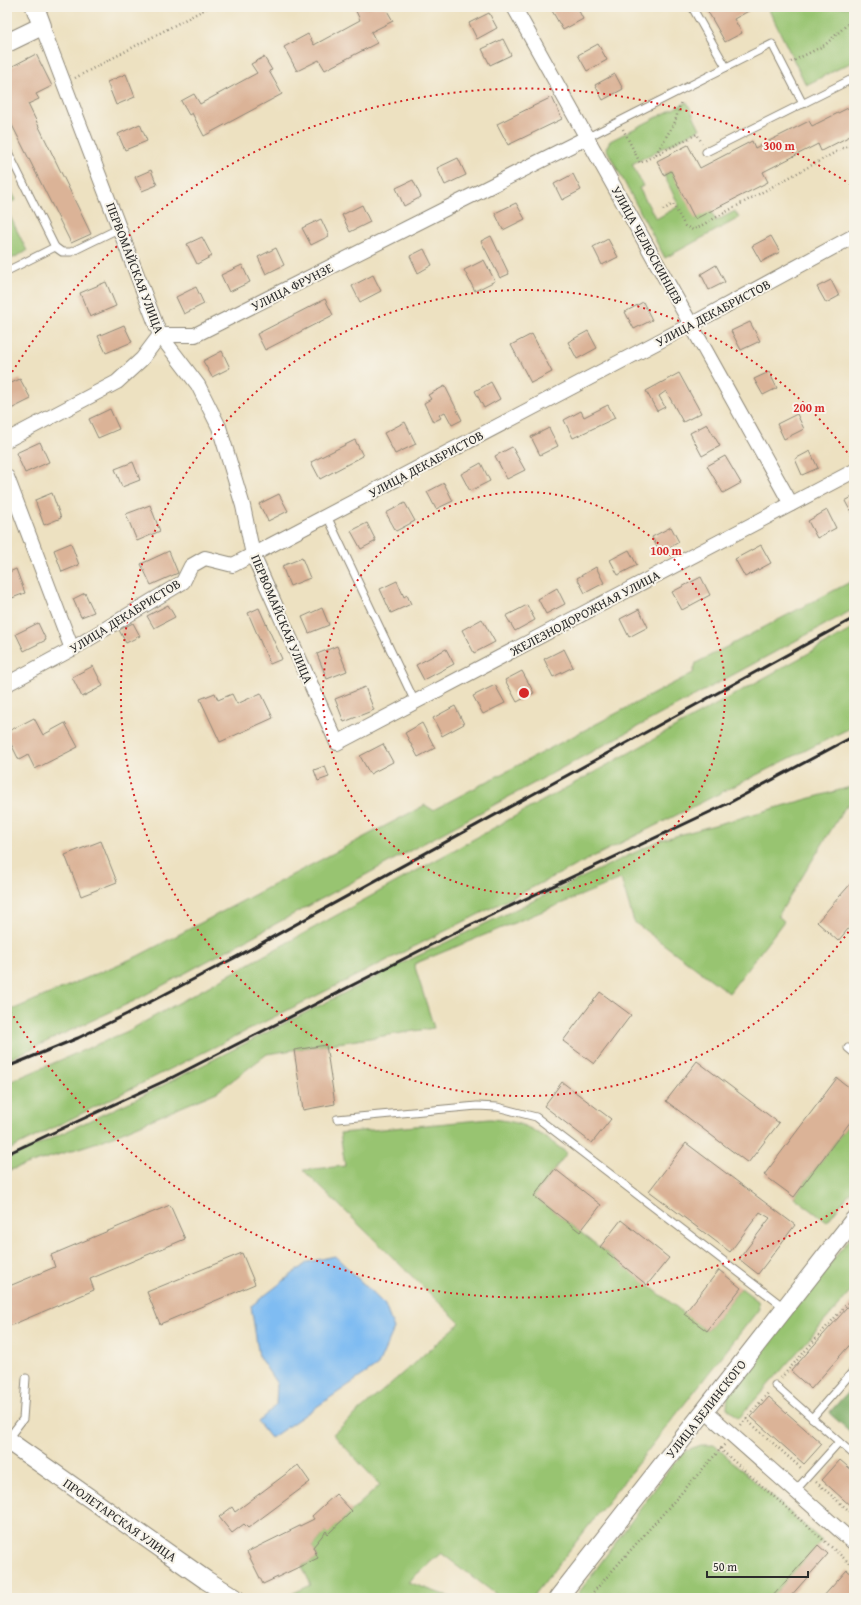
<svg xmlns="http://www.w3.org/2000/svg" width="861" height="1605" font-family="'Gentium Book Plus',serif">
<rect width="100%" height="100%" fill="#f7f3e8"/>
<filter id="ink" filterUnits="userSpaceOnUse"><feTurbulence type="fractalNoise" baseFrequency=".025" numOctaves="2"/><feDisplacementMap in="SourceGraphic" scale="8" xChannelSelector="R" yChannelSelector="G"/><feConvolveMatrix kernelMatrix="1 2 1 2 8 2 1 2 1" color-interpolation-filters="sRGB"/></filter>
<filter id="wash" filterUnits="userSpaceOnUse"><feTurbulence type="fractalNoise" baseFrequency=".012" numOctaves="4" result="noise"/><feDisplacementMap in="SourceGraphic" scale="16" xChannelSelector="R" yChannelSelector="G"/><feGaussianBlur stdDeviation="0.9" result="paint"/><feColorMatrix in="noise" values="0 0 0 0 0 0 0 0 0 0 0 0 0 0 0 0 0 1.4 0 .05"/><feComposite in="paint" operator="in"/></filter>
<g filter="url(#wash)">
<rect width="100%" height="100%" fill="#ede1c1"/>
<!-- green -->
<g fill="#98c471" stroke="#62784e">
<polygon points="770,7 854,7 854,61 806,85 768,8"/>
<polygon points="687,102 700,129 632,164 643,186 639,188 656,219 679,206 664,175 671,171 711,210 716,221 735,211 739,218 665,258 606,148 610,141"/>
<polygon points="7,183 16,200 7,204"/>
<polygon points="7,210 27,251 7,261"/>
<polygon points="854,580 854,609 134,1001 7,1060 7,1012 138,956 425,805 433,810 693,673 696,663"/>
<polygon points="854,628 854,726 7,1151 7,1083 128,1031"/>
<polygon points="854,786 854,798 844,809 778,916 784,921 729,993 634,922 621,879 414,964 434,1028 267,1054 217,1092 101,1141 7,1171 7,1159 140,1097 407,961 661,840"/>
<polygon points="854,1117 854,1187 827,1222 794,1197"/>
<path d="M490,1119c36,2 49,14 77,34l-33,43 173,135 34,-43 17,13 1,8 -227,289h-31l-60,-45 -33,29 45,16h-160l-4,-3 22,-10 -9,-19 16,-8 -5,-11 13,-16 2,2 52,-48 -47,-51 127,-111 -157,-153 42,-4 -5,-33z"/>
<polygon points="854,1233 854,1288 739,1418 727,1408 728,1394"/>
<polygon points="701,1445 714,1445 822,1541 771,1598 575,1598 673,1464 687,1450"/>
</g>
<!-- forest -->
<polygon fill="#7aaa63" stroke="#526a47" points="854,1385 854,1435 829,1413"/>
<!-- water -->
<polygon fill="#7fbcf2" stroke="#55748e" points="335,1256 385,1305 394,1329 378,1365 271,1438 258,1422 276,1405 277,1384 259,1357 251,1306 308,1262"/>
<g id="blocks">
<!-- building -->
<g fill="#dbb397">
<polygon points="359,7 385,7 393,21 371,32 377,43 325,70 319,60 297,71 284,47 308,34 314,45 360,20 355,9"/>
<polygon points="554,7 577,7 583,19 563,30 551,9"/>
<polygon points="707,7 756,7 734,19 742,33 725,42 706,8"/>
<polygon points="489,13 497,28 477,39 469,23"/>
<polygon points="503,39 511,55 490,65 482,49"/>
<polygon points="598,44 607,60 587,71 578,55"/>
<polygon points="36,54 52,86 36,94 39,99 28,104 91,234 71,243 7,115 7,69"/>
<polygon points="264,57 272,70 269,71 282,94 204,136 192,113 189,115 181,101 194,94 200,104 257,73 251,64"/>
<polygon points="126,74 135,97 116,105 107,82"/>
<polygon points="615,74 623,89 603,100 595,85"/>
<polygon points="552,97 562,119 508,145 497,124"/>
<polygon points="854,105 854,134 821,151 818,144 763,172 768,182 695,219 671,171 664,175 657,161 688,145 700,168 752,141 755,148 809,121 812,126"/>
<polygon points="140,124 147,141 125,150 118,134"/>
<polygon points="458,158 466,175 445,185 437,168"/>
<polygon points="151,170 157,185 142,191 135,177"/>
<polygon points="573,174 581,190 562,200 554,184"/>
<polygon points="413,180 421,197 404,206 396,188"/>
<polygon points="516,203 525,219 503,230 495,213"/>
<polygon points="362,205 370,222 350,232 342,215"/>
<polygon points="321,219 329,236 311,245 302,228"/>
<polygon points="491,236 509,274 500,278 481,241"/>
<polygon points="771,236 780,252 761,262 752,246"/>
<polygon points="202,237 212,256 197,264 187,244"/>
<polygon points="608,239 618,257 602,265 593,247"/>
<polygon points="276,248 284,265 266,274 258,257"/>
<polygon points="424,249 432,265 418,273 410,256"/>
<polygon points="484,260 495,281 475,291 464,270"/>
<polygon points="242,265 250,282 229,292 221,275"/>
<polygon points="716,265 725,282 709,290 701,274"/>
<polygon points="373,275 381,291 360,302 352,286"/>
<polygon points="831,280 839,296 826,303 817,287"/>
<polygon points="106,282 116,306 90,317 80,293"/>
<polygon points="196,287 204,304 184,314 176,297"/>
<polygon points="325,299 333,315 265,350 257,334"/>
<polygon points="643,302 652,320 634,329 625,312"/>
<polygon points="750,322 760,341 741,350 731,331"/>
<polygon points="124,325 132,342 106,353 98,336"/>
<polygon points="588,331 597,348 577,359 568,342"/>
<polygon points="532,334 552,372 531,383 511,345"/>
<polygon points="222,351 230,368 212,377 203,361"/>
<polygon points="769,372 777,388 763,395 754,379"/>
<polygon points="679,373 701,413 683,422 666,391 659,396 665,407 657,411 646,391"/>
<polygon points="20,379 31,399 11,409 7,401 7,385"/>
<polygon points="491,382 500,399 484,408 475,391"/>
<polygon points="445,386 462,420 452,425 445,412 439,415 441,418 433,422 424,403 431,399 428,395"/>
<polygon points="608,405 615,418 573,438 564,420 581,411 584,417"/>
<polygon points="110,409 119,429 98,438 89,419"/>
<polygon points="797,414 804,429 784,439 777,424"/>
<polygon points="405,422 416,444 395,454 384,433"/>
<polygon points="707,424 720,446 702,456 690,433"/>
<polygon points="549,428 558,446 540,455 531,437"/>
<polygon points="355,440 363,456 320,479 311,462"/>
<polygon points="40,442 49,462 25,473 16,453"/>
<polygon points="512,447 525,470 507,479 495,456"/>
<polygon points="810,451 818,468 802,475 795,459"/>
<polygon points="725,456 741,483 723,493 707,466"/>
<polygon points="133,462 140,480 122,487 115,469"/>
<polygon points="481,463 490,481 470,491 461,474"/>
<polygon points="444,483 453,501 436,509 427,492"/>
<polygon points="52,493 61,518 44,525 35,500"/>
<polygon points="279,494 288,511 268,521 259,504"/>
<polygon points="854,496 854,518 845,501"/>
<polygon points="405,503 415,521 396,531 386,513"/>
<polygon points="150,505 160,531 137,541 126,514"/>
<polygon points="827,510 836,528 817,538 808,521"/>
<polygon points="367,523 376,541 361,549 351,531"/>
<polygon points="671,527 679,542 660,553 652,537"/>
<polygon points="71,543 79,565 62,572 54,550"/>
<polygon points="761,545 771,563 745,577 735,559"/>
<polygon points="629,550 637,565 618,575 610,560"/>
<polygon points="169,551 178,573 151,585 141,564"/>
<polygon points="302,558 310,578 290,586 282,566"/>
<polygon points="596,567 604,583 585,593 577,578"/>
<polygon points="16,569 25,593 7,600 7,573"/>
<polygon points="701,577 710,595 682,610 672,592"/>
<polygon points="397,581 404,597 407,595 411,604 391,613 380,589"/>
<polygon points="557,588 565,604 546,614 538,599"/>
<polygon points="85,593 94,612 81,617 73,599"/>
<polygon points="168,605 175,617 154,628 147,616"/>
<polygon points="527,605 535,620 515,631 506,616"/>
<polygon points="259,608 282,659 270,664 248,613"/>
<polygon points="322,608 329,625 309,633 302,617"/>
<polygon points="639,609 648,627 629,637 620,619"/>
<polygon points="482,619 495,642 474,653 462,630"/>
<polygon points="38,623 46,640 24,651 16,634"/>
<polygon points="133,623 140,636 126,643 119,630"/>
<polygon points="337,646 347,671 327,679 317,654"/>
<polygon points="446,649 454,664 424,680 416,665"/>
<polygon points="564,649 573,667 553,677 544,659"/>
<polygon points="93,666 103,686 82,697 72,677"/>
<polygon points="522,671 534,693 517,702 505,680"/>
<polygon points="495,685 505,703 483,714 473,696"/>
<polygon points="365,687 374,710 344,722 335,699"/>
<polygon points="215,693 218,700 232,694 237,704 261,693 273,718 220,742 200,699"/>
<polygon points="455,706 464,724 442,736 433,718"/>
<polygon points="34,718 43,735 65,723 78,747 35,769 28,755 19,760 7,736 7,732"/>
<polygon points="422,723 435,748 418,757 405,733"/>
<polygon points="383,744 393,762 370,774 360,756"/>
<polygon points="325,766 329,777 318,781 314,770"/>
<polygon points="101,841 117,882 81,896 65,855"/>
<polygon points="854,880 854,922 838,941 817,922"/>
<polygon points="600,992 631,1015 594,1064 563,1041"/>
<polygon points="326,1045 335,1104 303,1110 294,1050"/>
<polygon points="697,1061 779,1123 748,1163 666,1101"/>
<polygon points="837,1078 854,1091 854,1117 794,1197 764,1175"/>
<polygon points="562,1082 611,1119 592,1143 544,1106"/>
<polygon points="686,1143 795,1225 758,1274 739,1259 770,1218 760,1212 730,1252 649,1191"/>
<polygon points="555,1169 601,1205 580,1232 534,1196"/>
<polygon points="170,1205 185,1239 90,1279 94,1290 7,1327 7,1287 55,1267 51,1255"/>
<polygon points="621,1220 669,1258 647,1285 600,1247"/>
<polygon points="242,1253 255,1284 160,1324 147,1292"/>
<polygon points="719,1270 741,1288 707,1331 684,1314"/>
<polygon points="854,1300 854,1340 811,1389 791,1371"/>
<polygon points="769,1397 822,1444 804,1464 751,1417"/>
<polygon points="840,1460 854,1472 854,1509 822,1480"/>
<polygon points="298,1465 310,1482 248,1528 244,1524 232,1533 219,1517 232,1507 235,1512"/>
<polygon points="336,1494 352,1511 328,1534 326,1531 313,1547 318,1558 263,1584 247,1552 314,1519 312,1516"/>
<polygon points="818,1545 828,1554 789,1598 771,1598"/>
<polygon points="847,1570 854,1576 854,1598 822,1598"/>
</g>
</g>
</g>
<g filter="url(#ink)">
<use href="#blocks" fill-opacity="0" stroke="#8c8676" stroke-width="1"/>
<g fill="none" stroke-linecap="round" stroke-linejoin="round">
<defs>
<g id="service">
<polyline points="692,7 726,67"/>
<polyline points="588,137 772,44 803,104"/>
<polyline points="7,150 55,247 62,252 71,252 120,228"/>
<polyline points="706,152 854,78"/>
<polyline points="7,271 55,247"/>
<polyline points="327,516 415,702"/>
<polyline points="848,1048 854,1053"/>
<polyline points="337,1119 477,1106 497,1107 536,1117 785,1308"/>
<polyline points="775,1385 854,1455"/>
<polyline points="812,1418 854,1370"/>
<polyline points="7,1440 23,1419 26,1378"/>
<polyline points="795,1491 839,1442"/>
</g>
<g id="minor">
<polyline points="514,7 791,504"/>
<polyline points="42,26 160,335 198,385 219,427 243,506 253,555 337,743 854,471"/>
<polyline points="7,440 117,382 142,359 160,335 195,335 588,137"/>
<polyline points="7,477 72,649"/>
<polyline points="7,684 72,649 183,582 191,566 205,558 233,565 692,324 854,236"/>
<polyline points="705,1411 854,1543"/>
</g>
<g id="tertiary">
<polyline points="7,43 42,26 35,7"/>
<polyline points="7,1440 206,1580 235,1598"/>
<polyline points="558,1598 854,1220"/>
</g>
</defs>
<!-- service casing -->
<use href="#service" stroke="#8c8676" stroke-width="9"/>
<!-- minor casing -->
<use href="#minor" stroke="#8c8676" stroke-width="16"/>
<!-- tertiary casing -->
<use href="#tertiary" stroke="#8c8676" stroke-width="20"/>
<!-- path -->
<g stroke="#8c8676" stroke-width="2.5" stroke-dasharray="1 3" stroke-linecap="butt">
<polyline points="791,62 825,45 854,18"/>
<polyline points="75,78 209,7"/>
<polyline points="623,129 640,163 697,134 702,143"/>
<polyline points="656,154 675,122 681,101"/>
<polyline points="663,210 673,204 685,226 693,230 854,142"/>
<polyline points="781,1378 854,1296"/>
<polyline points="746,1419 802,1469"/>
<polyline points="741,1425 769,1392"/>
<polyline points="720,1449 854,1567"/>
<polyline points="816,1482 854,1515"/>
<polyline points="588,1598 725,1444"/>
</g>
<!-- service -->
<use href="#service" stroke="#fff" stroke-width="7"/>
<!-- minor -->
<use href="#minor" stroke="#fff" stroke-width="14"/>
<!-- tertiary -->
<use href="#tertiary" stroke="#fff" stroke-width="18"/>
<!-- rail -->
<g stroke="#2b2b2b" stroke-width="3">
<polyline points="7,1067 78,1038 127,1014 238,956 854,618"/>
<polyline points="7,1154 171,1078 468,926 729,803 854,736"/>
</g>
</g>
</g>
<!-- distance rings -->
<g fill="none" stroke="#d62828" stroke-width="2" stroke-dasharray="2 4">
<circle cx="524" cy="693" r="201"/>
<path d="M852 927A403 403 0 1 1 852 459"/>
<path d="M853 1200A604 604 0 0 1 9 1009M9 377A604 604 0 0 1 853 186"/>
</g>
<g text-anchor="middle" dominant-baseline="central" stroke-width="4" stroke-linejoin="round" paint-order="stroke">
<!-- street labels -->
<g font-size="13" fill="#2b2b2b" stroke="#f7f3e8">
<text transform="translate(647 245) rotate(61)">УЛИЦА ЧЕЛЮСКИНЦЕВ</text>
<text transform="translate(135 268) rotate(69)">ПЕРВОМАЙСКАЯ УЛИЦА</text>
<text transform="translate(292 287) rotate(-27)">УЛИЦА ФРУНЗЕ</text>
<text transform="translate(713 313) rotate(-28)">УЛИЦА ДЕКАБРИСТОВ</text>
<text transform="translate(426 464) rotate(-28)">УЛИЦА ДЕКАБРИСТОВ</text>
<text transform="translate(585 613) rotate(-28)">ЖЕЛЕЗНОДОРОЖНАЯ УЛИЦА</text>
<text transform="translate(125 616) rotate(-32)">УЛИЦА ДЕКАБРИСТОВ</text>
<text transform="translate(282 619) rotate(67)">ПЕРВОМАЙСКАЯ УЛИЦА</text>
<text transform="translate(706 1409) rotate(-52)">УЛИЦА БЕЛИНСКОГО</text>
<text transform="translate(120 1520) rotate(35)">ПРОЛЕТАРСКАЯ УЛИЦА</text>
</g>
</g>
<circle cx="524" cy="693" r="6" fill="#d62828" stroke="#f7f3e8" stroke-width="2"/>
<g font-size="12" text-anchor="middle" font-weight="bold" fill="#d62828" stroke="#f7f3e8" stroke-width="4" stroke-linejoin="round" paint-order="stroke">
<text x="779" y="150">300 m</text>
<text x="809" y="412">200 m</text>
<text x="666" y="555">100 m</text>
</g>
<!-- margin -->
<rect width="861" height="1605" fill="none" stroke="#f7f3e8" stroke-width="24"/>
<!-- scale -->
<path d="M707 1571v6h101v-6" fill="none" stroke="#2b2b2b" stroke-width="2"/>
<text x="713" y="1571" font-size="12" fill="#2b2b2b" stroke="#f7f3e8" stroke-width="3" paint-order="stroke">50 m</text>
</svg>
